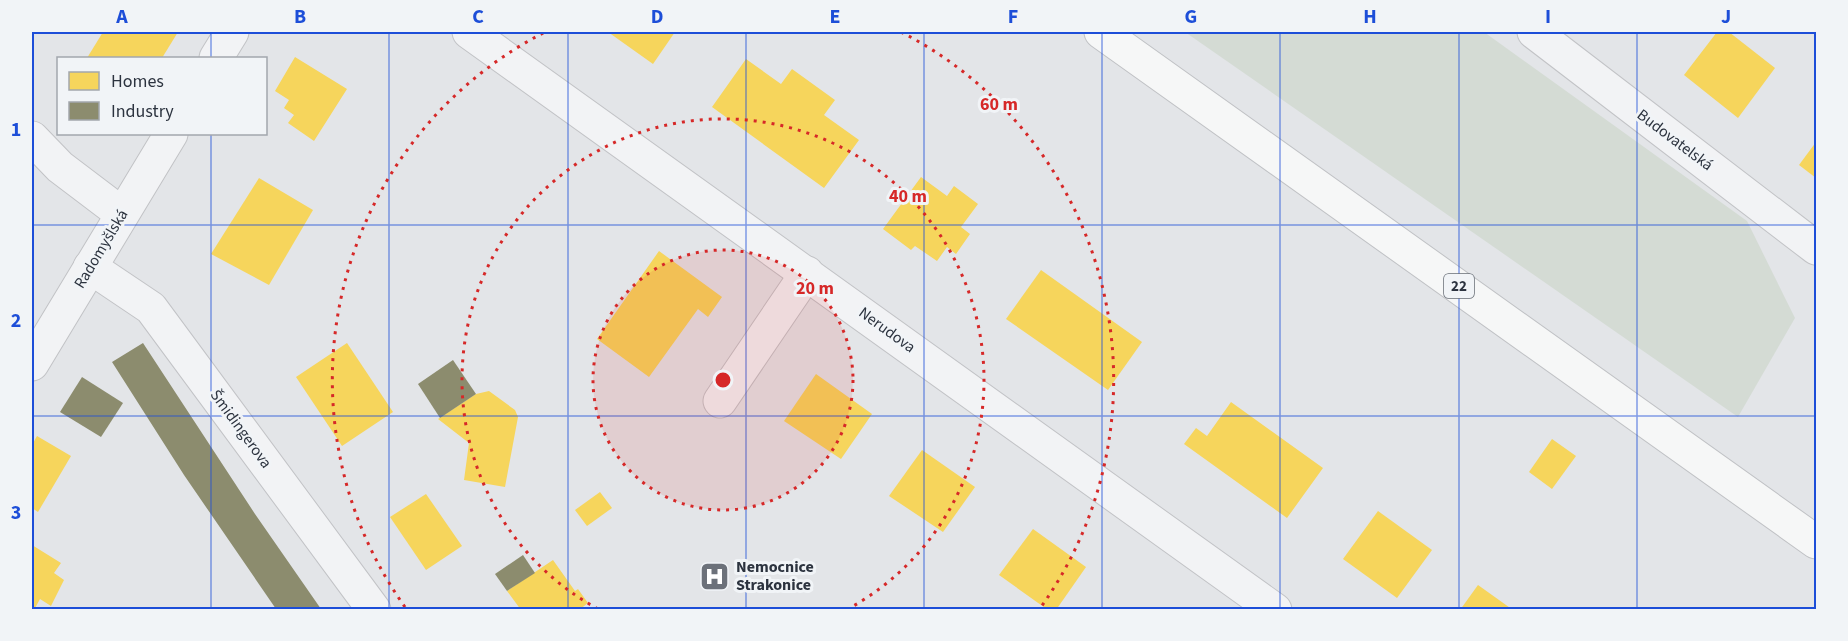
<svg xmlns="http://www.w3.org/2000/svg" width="1848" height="641" font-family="'Source Sans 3',sans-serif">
<rect width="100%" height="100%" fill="#e3e5e8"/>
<!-- green -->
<polygon fill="#d4dbd4" points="1185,32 1484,32 1747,221 1795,318 1738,417"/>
<!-- homes -->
<g fill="#f6d55c">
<polygon points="103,32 178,32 162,58 87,58"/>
<polygon points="608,32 675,32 653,64"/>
<polygon points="1717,32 1729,32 1775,68 1738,118 1684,75"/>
<polygon points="295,57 347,89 314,141 288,123 294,115 284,108 289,100 275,91"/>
<polygon points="746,59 781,84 792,69 835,100 824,115 859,140 824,188 712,107"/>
<polygon points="1816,142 1816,178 1799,165"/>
<polygon points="921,177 947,196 954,186 978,204 961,227 970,234 956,254 947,247 937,261 915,246 911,250 883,229"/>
<polygon points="259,178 313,210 269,285 211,254"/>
<polygon points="659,251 722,297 708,317 698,309 649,377 597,339"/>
<polygon points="1041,270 1142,342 1108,390 1006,319"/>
<polygon points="347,343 393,412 342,446 296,377"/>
<polygon points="816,374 872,414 841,459 784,421"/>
<polygon points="489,391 515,410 518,417 505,487 464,480 469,443 438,419 476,394"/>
<polygon points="1231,402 1323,468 1287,518 1184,444 1196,428 1207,436"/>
<polygon points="37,436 71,456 38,512 32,508 32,445"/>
<polygon points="1552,439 1576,456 1552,489 1529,472"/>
<polygon points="922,450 975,487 943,532 889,496"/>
<polygon points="600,492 612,508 587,526 575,510"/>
<polygon points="426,494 462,546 426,570 390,517"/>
<polygon points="1378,511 1432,550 1397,598 1343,559"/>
<polygon points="1033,529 1086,567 1056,610 1048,610 999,575"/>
<polygon points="32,545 61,563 54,573 64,580 51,606 40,599 34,610 32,610"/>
<polygon points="553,560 575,591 578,589 588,603 579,610 521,610 507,591"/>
<polygon points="1478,585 1513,610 1460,610"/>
</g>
<!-- industry -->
<g fill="#8c8c6e">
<polygon points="143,343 255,514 321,609 276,609 184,475 112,362"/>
<polygon points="453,360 476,394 440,418 418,384"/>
<polygon points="82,377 123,403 101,437 60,412"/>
<polygon points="523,555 535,573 507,591 495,574"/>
</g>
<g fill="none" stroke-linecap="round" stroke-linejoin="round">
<defs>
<g id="minor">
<polyline points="469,32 1275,610"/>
<polyline points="1534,32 1816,248"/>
<polyline points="32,138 60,167 122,214"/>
<polyline points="90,267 151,308 374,610"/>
<polyline points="720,401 807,273"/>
</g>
<g id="tertiary">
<polyline points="216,58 232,32"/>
<polyline points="32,364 171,134"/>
</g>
<polyline id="primary" points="1101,32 1816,542"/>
</defs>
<!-- minor casing -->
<use href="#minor" stroke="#c2c3c6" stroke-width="35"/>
<!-- tertiary casing -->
<use href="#tertiary" stroke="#c2c3c6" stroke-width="35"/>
<!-- primary casing -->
<use href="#primary" stroke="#c0c2c5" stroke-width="35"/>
<!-- minor -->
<use href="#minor" stroke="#f2f3f5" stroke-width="33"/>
<!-- tertiary -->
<use href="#tertiary" stroke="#f2f3f5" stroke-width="33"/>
<!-- primary -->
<use href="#primary" stroke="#f6f7f7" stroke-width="33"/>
</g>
<!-- grid -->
<path fill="none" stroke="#1d4ed8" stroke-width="1.5" stroke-opacity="0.55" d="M211,32v26M389,32v578M568,32v578M746,32v578M924,32v578M1102,32v578M1280,32v578M1459,32v578M1637,32v578M211,134v476M32,225h1784M32,416h1784"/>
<!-- distance rings -->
<circle cx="723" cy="380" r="130" fill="#d62828" fill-opacity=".12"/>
<g fill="none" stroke="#d62828" stroke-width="3" stroke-dasharray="3 6">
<circle cx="723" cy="380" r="130"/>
<path d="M598 609A261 261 0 1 1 848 609"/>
<path d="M405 607A391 391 0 0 1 545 32M901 32A391 391 0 0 1 1041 607"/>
</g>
<!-- icons -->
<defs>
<symbol id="hospital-square" viewBox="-11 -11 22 22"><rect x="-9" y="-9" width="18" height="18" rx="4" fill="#6c717a" stroke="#f1f4f7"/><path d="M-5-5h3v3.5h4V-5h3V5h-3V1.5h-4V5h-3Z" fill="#fff"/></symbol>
</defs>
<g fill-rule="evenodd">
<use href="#hospital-square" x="698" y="560" width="33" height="33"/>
</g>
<g text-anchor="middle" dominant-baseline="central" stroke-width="6" stroke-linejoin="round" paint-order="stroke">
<!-- shield labels -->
<rect fill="#f1f4f7" stroke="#676d76" stroke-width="1.5" x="1444" y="274" width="30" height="24" rx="4.5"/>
<g font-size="15" font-weight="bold" fill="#2c333f">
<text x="1459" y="286">22</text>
</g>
<!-- street labels -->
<g font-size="16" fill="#2c333f" stroke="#f1f4f7">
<text transform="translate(1675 140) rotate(37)">Budovatelská</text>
<text transform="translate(101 249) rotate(-59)">Radomyšlská</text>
<text transform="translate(887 330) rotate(36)">Nerudova</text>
<text transform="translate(241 429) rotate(54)">Šmidingerova</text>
</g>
<!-- poi labels -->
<g font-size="16" font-weight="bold" fill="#2c333f" stroke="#f1f4f7" text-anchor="start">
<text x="736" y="567">Nemocnice<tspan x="736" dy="18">Strakonice</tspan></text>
</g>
</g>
<circle cx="723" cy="380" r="9" fill="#d62828" stroke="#f1f4f7" stroke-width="3"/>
<g font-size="18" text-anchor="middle" font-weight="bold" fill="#d62828" stroke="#f1f4f7" stroke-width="6" stroke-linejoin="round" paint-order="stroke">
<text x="999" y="110">60 m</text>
<text x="908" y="202">40 m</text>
<text x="815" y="294">20 m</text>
</g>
<!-- border -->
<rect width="1848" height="641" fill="none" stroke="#f1f4f7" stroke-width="66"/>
<!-- legend -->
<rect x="57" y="57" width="210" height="78" fill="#f1f4f7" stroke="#a2a7ad" stroke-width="1.5"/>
<rect x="69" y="72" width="30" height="18" fill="#f6d55c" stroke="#a2a7ad" stroke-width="1.5"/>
<text x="111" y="87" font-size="18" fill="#2c333f">Homes</text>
<rect x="69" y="102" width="30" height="18" fill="#8c8c6e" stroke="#a2a7ad" stroke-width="1.5"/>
<text x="111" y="117" font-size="18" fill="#2c333f">Industry</text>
<rect x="33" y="33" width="1782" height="575" fill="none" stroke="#1d4ed8" stroke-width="2"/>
<g font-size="20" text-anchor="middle" font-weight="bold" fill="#1d4ed8">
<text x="122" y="23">A</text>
<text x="300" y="23">B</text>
<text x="478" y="23">C</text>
<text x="657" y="23">D</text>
<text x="835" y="23">E</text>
<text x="1013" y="23">F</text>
<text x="1191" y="23">G</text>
<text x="1370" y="23">H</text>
<text x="1548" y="23">I</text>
<text x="1726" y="23">J</text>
<text x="16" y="136">1</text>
<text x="16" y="327">2</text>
<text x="16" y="519">3</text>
</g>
</svg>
